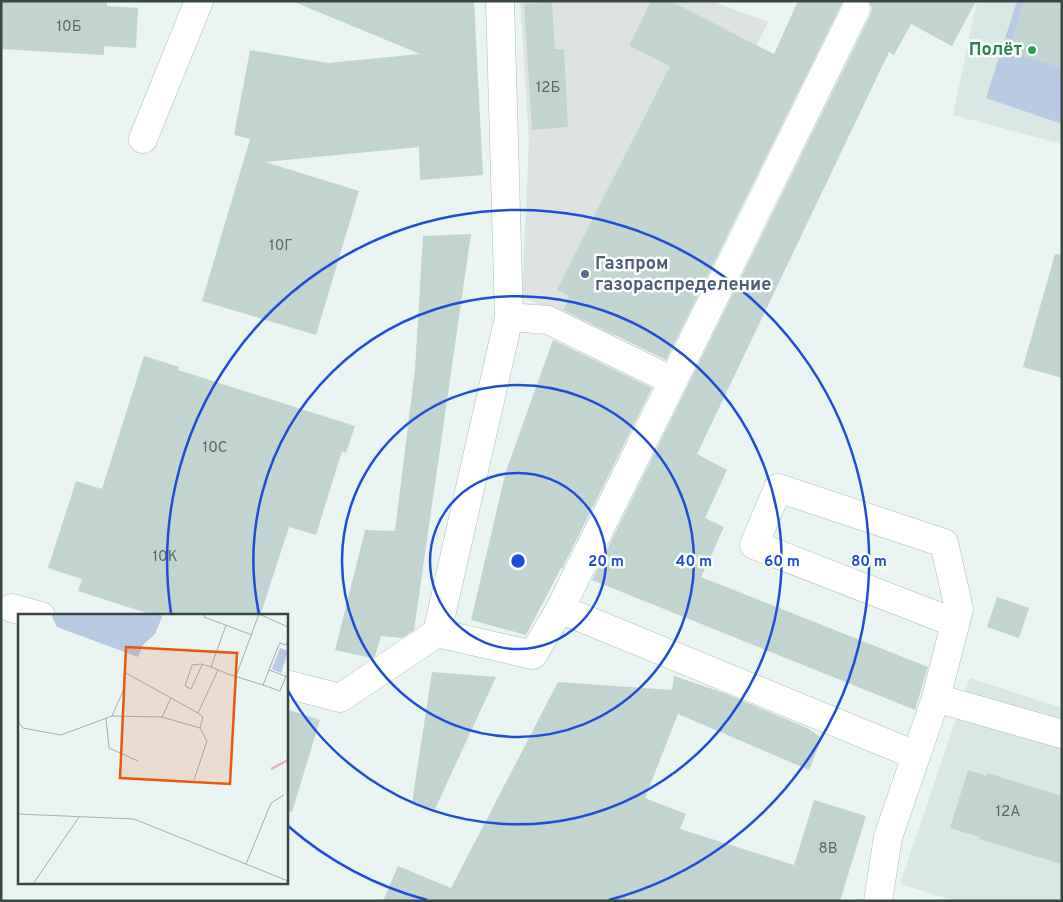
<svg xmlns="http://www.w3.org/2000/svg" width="1063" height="902" font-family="Overpass,sans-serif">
<rect width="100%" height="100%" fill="#eaf4f2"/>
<!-- residential -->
<g fill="#d9e7e5">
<polygon points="977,1 1062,1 1062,144 953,115"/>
<polygon points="970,678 1062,708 1062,901 956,901 900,884"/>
</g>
<!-- industrial -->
<polygon fill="#dce3e1" points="520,1 711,1 768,22 613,339 522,297 529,140"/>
<!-- green -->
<polygon fill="#b8c9e4" points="1017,1 1062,1 1062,124 986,98"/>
<!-- building -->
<g fill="#c1d4cf">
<polygon points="1,1 107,1 107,6 138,8 136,48 104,46 104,55 1,49"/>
<polygon points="292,1 474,1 483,175 420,180 419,147 265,162 359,191 316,335 202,301 250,139 234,135 250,50 328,63 420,54"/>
<polygon points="651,1 670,1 774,54 798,1 843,1 666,360 564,310 569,296 557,290 670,66 629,46"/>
<polygon points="869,1 976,1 952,46 911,24 894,55 889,52 697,454 727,470 705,518 724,527 701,577 928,667 915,710 592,580 870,16 872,8"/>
<polygon points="1024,1 1062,1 1062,68 1008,52"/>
<polygon points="552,2 555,49 564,49 568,127 532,130 524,4"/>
<polygon points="471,234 414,630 402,638 381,636 375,656 372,658 335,650 365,530 395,531 415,369 423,236"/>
<polygon points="1055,254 1062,255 1062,378 1023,367"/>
<polygon points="553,340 652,388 562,569 561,568 526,635 471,620 506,471"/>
<polygon points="144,356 179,367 178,370 355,426 346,453 342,451 316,535 289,527 260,616 156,616 78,591 82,579 48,568 76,481 102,489"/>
<polygon points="997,597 1029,608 1019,638 987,627"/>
<polygon points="432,672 496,677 435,809 412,803"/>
<polygon points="674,676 724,693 807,728 822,738 809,770 678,714 645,798 686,814 680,829 794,865 814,800 866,816 840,901 383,901 398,866 451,888 558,682 672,690"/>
<polygon points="286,709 320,720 292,812 286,811"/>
<polygon points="968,770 987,776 987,773 1062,796 1062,864 979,839 980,837 950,828"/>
</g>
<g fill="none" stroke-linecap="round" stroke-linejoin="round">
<defs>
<g id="minor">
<polyline points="500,1 509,317 437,633 533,655 560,609 915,755"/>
<polyline points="143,139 199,1"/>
<polyline points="509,317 548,320 673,381 560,609"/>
<polyline points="673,381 856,9"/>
<polyline points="12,608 41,616"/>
<polyline points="286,684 340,698 437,633"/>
<polyline points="936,698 1062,734"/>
<polyline points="878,901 888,837 936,698 959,609 944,543 778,488 754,545 955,623"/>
</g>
</defs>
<!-- minor casing -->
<use href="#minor" stroke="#aebebb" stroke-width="29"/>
<!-- minor -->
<use href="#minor" stroke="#fff" stroke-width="28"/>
</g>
<!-- distance rings -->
<g fill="none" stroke="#1d4ed8" stroke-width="2.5">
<circle cx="518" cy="561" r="88"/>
<circle cx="518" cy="561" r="176"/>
<path d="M259 614A264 264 0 1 1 287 689"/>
<path d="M427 900A351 351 0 0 1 288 826M171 613A351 351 0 1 1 609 900"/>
</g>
<!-- markers -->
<circle fill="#2e9e5b" stroke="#fff" stroke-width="2" cx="1032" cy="50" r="5"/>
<circle fill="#5c6f8a" stroke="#fff" stroke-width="2" cx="585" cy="274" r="5"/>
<g text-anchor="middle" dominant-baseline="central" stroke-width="5" stroke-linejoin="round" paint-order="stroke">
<!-- number labels -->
<g font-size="15" fill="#5b6a67">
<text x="69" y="27">10Б</text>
<text x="548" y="88">12Б</text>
<text x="281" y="246">10Г</text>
<text x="215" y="448">10С</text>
<text x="165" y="557">10К</text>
<text x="1008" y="812">12А</text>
<text x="828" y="849">8В</text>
</g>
<!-- leisure labels -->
<g font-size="18" font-weight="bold" fill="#27864d" stroke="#fff" text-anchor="end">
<text x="1022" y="50">Полёт</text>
</g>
<!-- service labels -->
<g font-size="18" font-weight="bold" fill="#4e5e75" stroke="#fff" text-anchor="start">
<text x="595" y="264">Газпром<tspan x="595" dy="21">газораспределение</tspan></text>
</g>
</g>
<!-- overview -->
<g transform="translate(18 614)">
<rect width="270" height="270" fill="#eaf4f2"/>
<path d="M33,0h110l1,3 -7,17 -12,11 -5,12 -81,-30zM262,34l8,3 -7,22 -9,-4z" fill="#b8c9e4"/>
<path fill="none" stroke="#eaadc8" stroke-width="2.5" d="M253,155l17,-9"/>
<path fill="none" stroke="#a3afac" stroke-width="1" d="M187,0l-1,3 48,18M241,0l29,13M270,27l-2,4 -6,-2 -2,4 -9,23 19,7M184,51l-11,24 -6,-3 7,-21 9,-1 10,3 17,7 35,11 6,-15M193,53l15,-42M108,59l45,25M218,62l23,-62M245,71l17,6 6,-15M94,102l12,-27M144,103l9,-19 27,15M88,104l3,30 29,13M0,107l5,7 38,7 51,-19 50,1 38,11 3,-11 -5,-4 20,-43M176,166l13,-39 -7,-13M0,200l116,5 154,62M228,250l25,-61 13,-8M15,270l46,-67"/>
<path fill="#e8590c" fill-opacity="0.15" stroke="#e8590c" stroke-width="2.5" d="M108,33l111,6 -7,131 -110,-6z"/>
<rect width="270" height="270" fill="none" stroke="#394744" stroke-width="2.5"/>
</g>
<circle cx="518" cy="561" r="8" fill="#1d4ed8" stroke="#fff" stroke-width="2.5"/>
<g font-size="15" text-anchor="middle" font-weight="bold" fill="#1d4ed8" stroke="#fff" stroke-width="5" stroke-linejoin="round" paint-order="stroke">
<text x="606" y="566">20 m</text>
<text x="694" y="566">40 m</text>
<text x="782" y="566">60 m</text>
<text x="869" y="566">80 m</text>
</g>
<!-- border -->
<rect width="1063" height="902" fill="none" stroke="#394744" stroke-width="5"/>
</svg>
